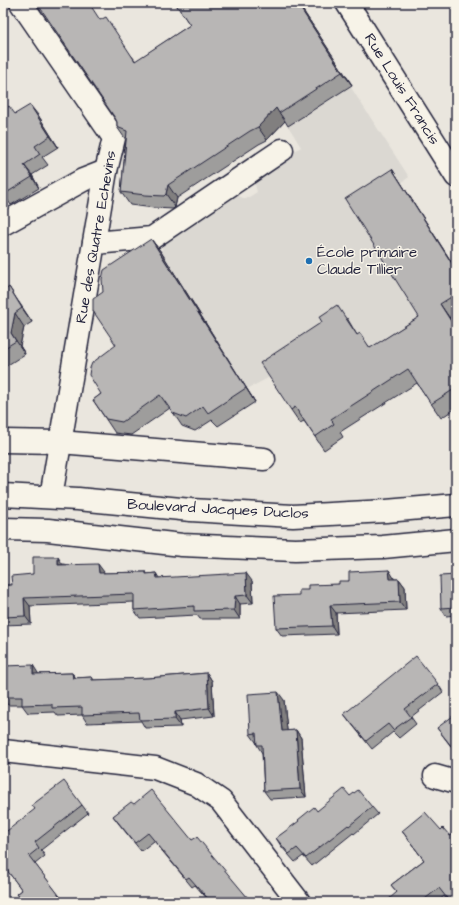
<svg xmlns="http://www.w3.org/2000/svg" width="459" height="905" font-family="'Architects Daughter',sans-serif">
<rect width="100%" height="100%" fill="#eae6de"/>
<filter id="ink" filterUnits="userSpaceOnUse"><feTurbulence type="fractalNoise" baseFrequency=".025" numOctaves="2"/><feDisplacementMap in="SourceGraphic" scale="8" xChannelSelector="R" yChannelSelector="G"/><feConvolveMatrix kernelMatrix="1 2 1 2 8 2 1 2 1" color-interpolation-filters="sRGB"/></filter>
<g filter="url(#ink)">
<!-- built -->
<polygon fill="#dbd8d2" points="350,86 409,177 401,183 456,269 456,313 450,317 456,327 456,408 441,418 407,367 401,393 341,432 343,437 324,450 304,421 300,423 270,377 247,389 161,253 165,236 230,193 246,199 257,192 253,177 301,147 288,126"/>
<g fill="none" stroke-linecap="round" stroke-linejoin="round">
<defs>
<g id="minor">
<polyline points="21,3 114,138 106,171 51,497"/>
<polyline points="347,3 456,176"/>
<polyline points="3,224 83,180 106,171"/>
<polyline points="94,243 152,238 282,150"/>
<polyline points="3,441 60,442 264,459"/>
<polyline points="3,495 78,499 191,510 293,516 386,511 456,505"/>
<polyline points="3,529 48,530 182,545 295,550 383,547 456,540"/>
<polyline points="3,751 155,768 196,784 221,801 299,902"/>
<polyline points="435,776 456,782"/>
</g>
</defs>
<!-- minor casing -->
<use href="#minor" stroke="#22223b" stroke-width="25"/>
<!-- minor -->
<use href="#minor" stroke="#f7f3e8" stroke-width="22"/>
</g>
<!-- wall -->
<g fill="#9e9d9c" stroke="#22223b">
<polygon points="175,3 298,3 352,85 288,126 285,121 267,140 259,144 177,198 175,207 173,209 154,208 130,205 121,192 126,140 117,127 117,122 115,118 100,20 136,61 190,25"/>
<polygon points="15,114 38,115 58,147 42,157 48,165 32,175 39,188 11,205 3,194"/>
<polygon points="392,169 401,183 456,269 456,313 450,317 456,327 456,408 441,418 417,383 340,432 343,437 324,450 304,421 300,423 291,410 347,318 357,335 371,348 419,317"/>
<polygon points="151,239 161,252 255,402 218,426 212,420 195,431 182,426 170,408 131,435 115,433 93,400 101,394"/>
<polygon points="3,292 18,301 32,322 24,327 20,346 25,354 3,368"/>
<polygon points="63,564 104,572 104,573 146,572 147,574 156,573 159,578 252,581 253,603 240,604 240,619 200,619 197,615 140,618 134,610 134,602 30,606 31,624 3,625 3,585 12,585 33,574"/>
<polygon points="389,570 394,579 399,579 405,587 406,610 336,613 337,634 282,636 276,628 299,595 308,590 339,584 349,581"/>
<polygon points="456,575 456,615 446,616 441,608"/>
<polygon points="3,666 38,673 39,674 72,673 76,678 92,677 94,680 148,678 207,673 212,681 214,716 180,720 181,727 145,728 141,721 87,723 82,715 58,716 55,712 28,713 22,705 8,705 3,699"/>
<polygon points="438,684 443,692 411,717 416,724 399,738 393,732 372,749 350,722 344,714"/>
<polygon points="284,700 287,731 296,730 301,738 306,797 270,799 264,791 262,753 257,745 256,742 250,734"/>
<polygon points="456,719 456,753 437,728"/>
<polygon points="350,796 372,807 378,814 354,834 353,833 312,866 303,856 295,862 281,846 276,838 317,811"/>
<polygon points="134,804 192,840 248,898 251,902 210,902 195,885 192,887 154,841 141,851 119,824 113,816"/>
<polygon points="82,805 88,813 41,850 45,856 35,864 64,902 23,902 17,894 22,890 3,865 6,856"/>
<polygon points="402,831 456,902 449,902 444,896 437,902 392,902 397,892 391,885 424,860"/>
</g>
<!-- shaded-wall -->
<g fill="#817f7f" stroke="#22223b">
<polygon points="297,3 298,3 352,85 342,72"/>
<polygon points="30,105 38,115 58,147 50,136"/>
<polygon points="276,108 285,121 267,140 258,127"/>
<polygon points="24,165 32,175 39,188 32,177"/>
<polygon points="392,169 401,183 456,269 456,270"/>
<polygon points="168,185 177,198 175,207 166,194"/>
<polygon points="151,239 161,252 255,402 246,388"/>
<polygon points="9,287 18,301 32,322 22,308"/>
<polygon points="440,304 456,327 456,329"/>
<polygon points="15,313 24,327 20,346 25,354 11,333"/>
<polygon points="58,557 63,565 58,565"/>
<polygon points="98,564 104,572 105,581 99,573"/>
<polygon points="389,570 394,578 395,587 390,579"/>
<polygon points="246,573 252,581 253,603 247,595"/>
<polygon points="399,579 405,587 406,610 400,602"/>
<polygon points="235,596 240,604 240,619 234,610"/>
<polygon points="24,598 30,606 31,624 25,616"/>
<polygon points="330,605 336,613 337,634 332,626"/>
<polygon points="33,665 38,673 39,682 33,674"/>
<polygon points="72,673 78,681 73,678"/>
<polygon points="207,673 212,681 214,716 209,708"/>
<polygon points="278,692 284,700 288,739 282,731"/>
<polygon points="175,712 180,720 181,727 175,719"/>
<polygon points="296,730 301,738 306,797 300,789"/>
</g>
<!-- building -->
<g fill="#b8b6b5" stroke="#22223b">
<polygon points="37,3 89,3 100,20 106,17 135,61 190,25 175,3 297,3 342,72 279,113 276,108 258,127 250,131 168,185 166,194 164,196 145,195 121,192 127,131 117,127 117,122 115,118"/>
<polygon points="30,105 50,136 35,146 40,154 24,165 32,177 3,195 3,110 9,106 15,114"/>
<polygon points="392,169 456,270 456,294 440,304 456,329 456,388 431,404 408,369 331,419 334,424 315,437 295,407 291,410 260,363 322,322 319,317 337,305 357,335 360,333 370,348 419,317 345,199"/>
<polygon points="151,239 246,388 208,413 203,406 186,418 173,413 160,395 122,422 106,419 93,400 101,394 89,375 90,368 92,363 116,345 93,311 93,299 103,292 102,279 104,270"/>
<polygon points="9,287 22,308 15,313 11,333 16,341 3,349 3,292"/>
<polygon points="33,557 58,557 58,565 98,564 99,573 146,572 146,574 156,573 157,578 246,573 247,595 235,596 234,610 194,611 194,606 134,610 134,594 24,598 25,616 3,617 3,585 12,585 11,576 33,574"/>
<polygon points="389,570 390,579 399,579 400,602 330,605 332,626 276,628 274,596 299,595 299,590 308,590 308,585 339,584 339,581 349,581 349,572"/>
<polygon points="456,575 456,607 441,608 440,576"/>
<polygon points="416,656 438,684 405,709 411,717 393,730 388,724 366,741 344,714"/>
<polygon points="33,665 33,674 72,673 73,678 92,677 92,680 148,678 207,673 209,708 175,712 175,719 140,720 139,713 82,715 82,707 52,708 52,704 22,705 22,697 3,697 3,666"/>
<polygon points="278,692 282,731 296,730 300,789 264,791 262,745 257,745 256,733 250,734 248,694"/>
<polygon points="453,716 456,719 456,752 437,728"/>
<polygon points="64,781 82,805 35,842 39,848 29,856 62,899 59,902 24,902 17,894 22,890 3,865 3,859 6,856 3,851 3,834 35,809 32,805"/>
<polygon points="344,789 350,796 358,790 372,807 349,826 348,825 306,858 297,848 289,854 276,838 299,821 298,820 314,807 317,811"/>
<polygon points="151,790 192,840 197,837 248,898 244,902 211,902 189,877 186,879 148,833 135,843 113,816 131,802 134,804"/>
<polygon points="425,812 441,830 443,828 450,836 455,833 456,834 456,902 450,902 439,888 421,902 392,902 389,899 397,892 391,885 424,860 402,831"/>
</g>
</g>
<!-- markers -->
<circle fill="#1f6fb2" stroke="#f7f3e8" stroke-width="1.5" cx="309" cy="261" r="4"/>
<g text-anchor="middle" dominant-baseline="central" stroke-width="3" stroke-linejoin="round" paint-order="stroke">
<!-- street labels -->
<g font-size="15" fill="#22223b" stroke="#f7f3e8">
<text transform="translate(402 89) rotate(58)">Rue Louis Francis</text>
<text transform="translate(96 237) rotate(-80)">Rue des Quatre Echevins</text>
<text transform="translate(218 509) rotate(3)">Boulevard Jacques Duclos</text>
</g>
<!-- poi labels -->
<g font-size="15" fill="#22223b" stroke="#f7f3e8" text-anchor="start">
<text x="317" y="252">École primaire<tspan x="317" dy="17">Claude Tillier</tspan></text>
</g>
</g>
<!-- margin -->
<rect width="459" height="905" fill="none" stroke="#f7f3e8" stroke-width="16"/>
<rect x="8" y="8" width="443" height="889" fill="none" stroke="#22223b" stroke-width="1.5" filter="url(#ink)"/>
</svg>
